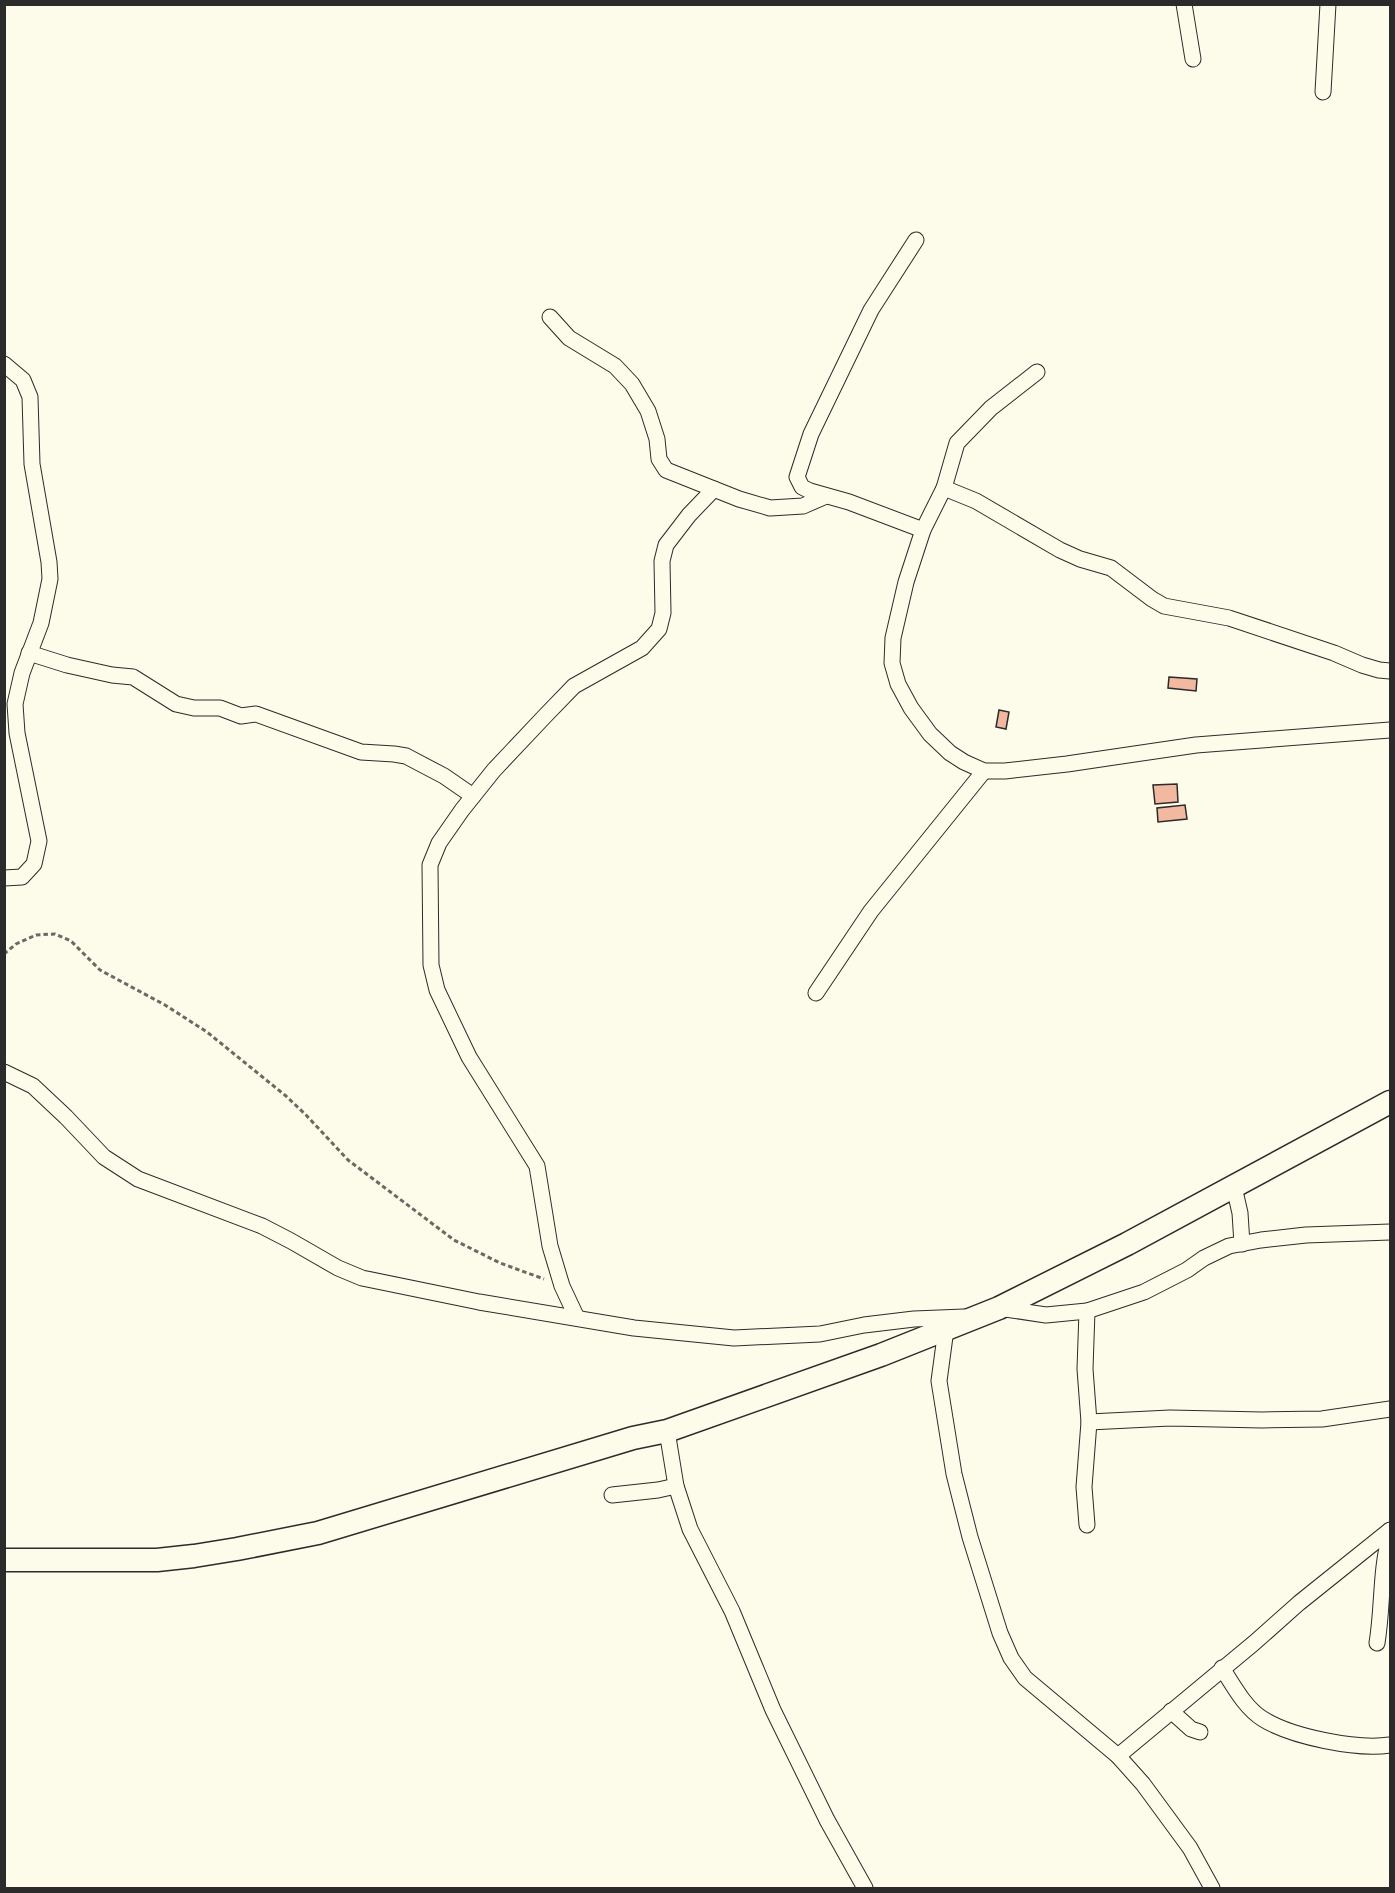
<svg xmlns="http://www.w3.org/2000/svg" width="1395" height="1893" font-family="Lato,sans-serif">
<rect width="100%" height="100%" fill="#fdfbea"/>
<!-- building -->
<g fill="#f2b8a0" stroke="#2b2b2b" stroke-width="1.5">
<polygon points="1169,677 1197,679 1196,691 1168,688"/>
<polygon points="999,710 1009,712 1006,729 996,727"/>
<polygon points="1177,784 1178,802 1155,804 1153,785"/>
<polygon points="1185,805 1187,819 1158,822 1157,808"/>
</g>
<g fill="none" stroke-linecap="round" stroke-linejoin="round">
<defs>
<g id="street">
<polyline points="1184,4 1193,59"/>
<polyline points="1323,92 1328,4"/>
<polyline points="916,240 871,310 811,434 797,477 802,487 810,491 849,502 923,530"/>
<polyline points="550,317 569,338 615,366 632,384 648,411 657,439 659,459 666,470 739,499 770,508 803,506 826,496"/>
<polyline points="4,364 23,380 30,397 32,464 49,562 50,579 41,623 22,673 15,704 17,733 39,841 34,864 22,877 4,878"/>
<polyline points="1037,372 991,408 957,443 944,488 923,530 906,582 893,638 892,663 898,684 911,708 930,734 950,753 964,762 984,771 1005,771 1067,764 1196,745 1390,730"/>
<polyline points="944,488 976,501 1060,550 1080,559 1111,568 1152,599 1164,606 1229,618 1334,653 1362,665 1379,670 1390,671"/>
<polyline points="29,653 67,665 112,675 133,677 176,704 194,708 220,708 241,716 256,714 361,752 394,754 406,756 444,776 473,796"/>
<polyline points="816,993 871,911 984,771"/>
<polyline points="4,1072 33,1086 66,1117 104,1157 138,1179 262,1226 291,1241 338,1268 362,1278 479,1302 634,1328 734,1338 820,1334 864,1325 914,1319 964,1317"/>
<polyline points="1234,1187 1240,1213 1242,1244"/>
<polyline points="999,1308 1046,1315 1087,1311 1144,1292 1187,1270 1204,1258 1229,1246 1261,1240 1306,1235 1390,1232"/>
<polyline points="577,1318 562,1286 550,1246 537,1166 469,1057 437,990 431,965 430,865 439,843 462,810 494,770 544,717 574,686 642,648 659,629 663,613 662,561 666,545 689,515 714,489"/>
<polyline points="946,1329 939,1381 954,1474 970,1537 1000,1633 1011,1658 1025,1678 1118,1756 1143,1784 1190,1848 1212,1888"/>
<polyline points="1089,1422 1170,1418 1262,1420 1322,1419 1390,1409"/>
<polyline points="667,1431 676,1486 690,1529 732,1611 773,1710 827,1820 865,1888"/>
<polyline points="612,1495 658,1490 676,1486"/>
<polyline points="1087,1525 1084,1487 1089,1422 1085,1369 1087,1311"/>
<path d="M1377,1643c6,-36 3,-72 13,-108"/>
<path d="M1222,1668c11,17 23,40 41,51 29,18 94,31 127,26"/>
<polyline points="1171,1711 1191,1729 1200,1732"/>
<polyline points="1118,1756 1254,1643 1299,1603 1390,1530"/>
</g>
<polyline id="secondary" points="4,1560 157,1560 194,1556 237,1549 318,1533 633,1438 667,1431 881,1355 999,1308 1127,1244 1390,1102"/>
</defs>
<!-- street casing -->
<use href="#street" stroke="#2b2b2b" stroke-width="17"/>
<!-- secondary casing -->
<use href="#secondary" stroke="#2b2b2b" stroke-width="25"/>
<!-- path -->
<polyline stroke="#6a6964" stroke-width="3" stroke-dasharray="4.5 3" stroke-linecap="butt" points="4,954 16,944 36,935 55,934 71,941 100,970 165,1005 207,1032 286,1096 306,1115 348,1160 454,1240 500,1263 544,1279"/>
<!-- street -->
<use href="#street" stroke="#fdfbea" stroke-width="15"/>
<!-- secondary -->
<use href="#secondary" stroke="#fdfbea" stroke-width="22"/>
</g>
<!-- border -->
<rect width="1395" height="1893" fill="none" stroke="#2b2b2b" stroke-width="12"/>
</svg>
